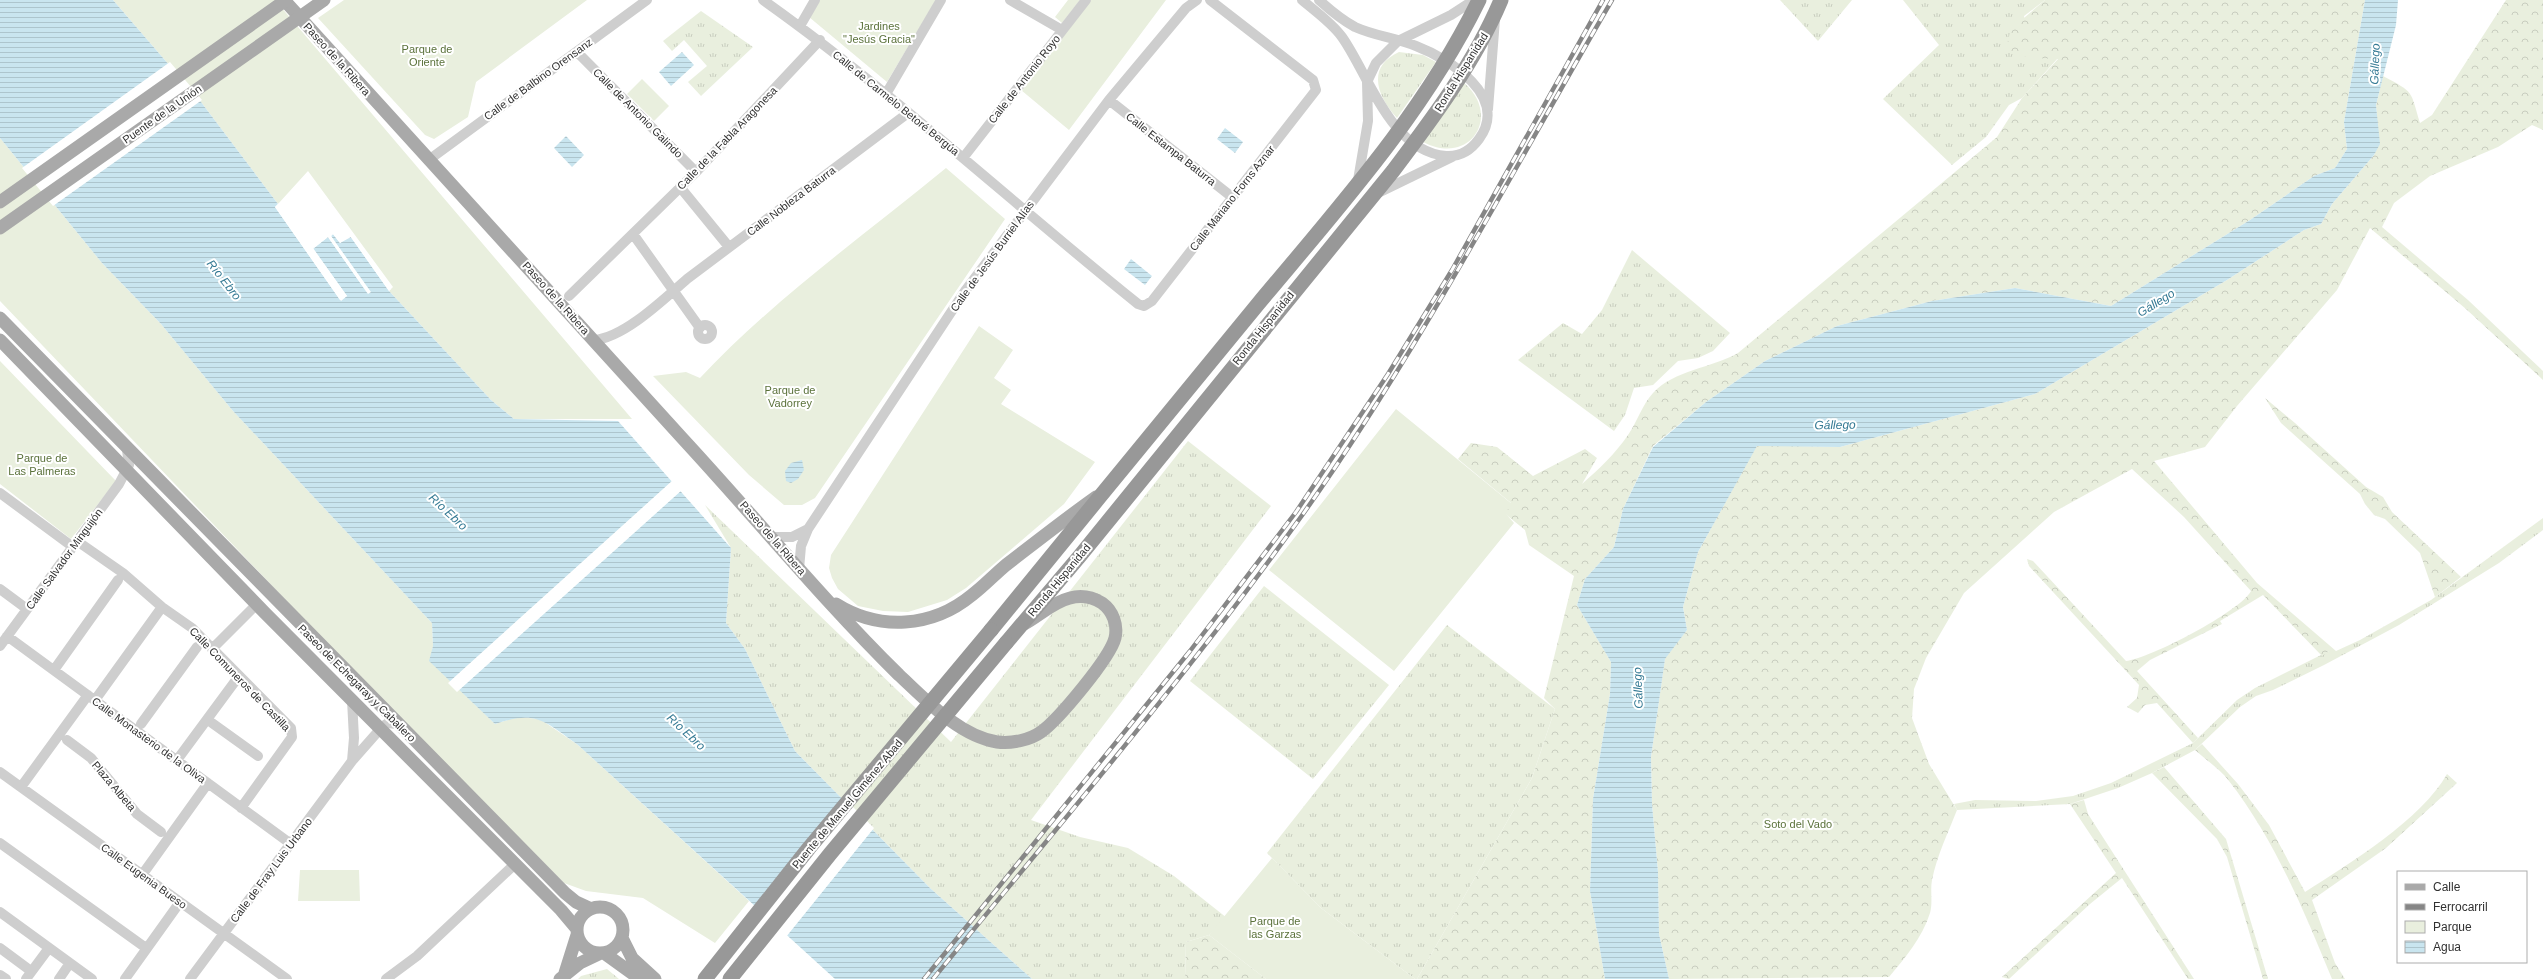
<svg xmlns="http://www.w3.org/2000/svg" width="2543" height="979" font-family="Arial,sans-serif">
  <defs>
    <pattern id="grass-tufts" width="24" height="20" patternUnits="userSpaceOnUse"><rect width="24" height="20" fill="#e9efde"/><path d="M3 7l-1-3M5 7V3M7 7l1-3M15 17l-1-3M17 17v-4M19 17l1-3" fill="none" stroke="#c8cdbf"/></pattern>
    <pattern id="forest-crowns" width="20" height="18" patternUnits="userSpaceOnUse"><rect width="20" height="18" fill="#e9efde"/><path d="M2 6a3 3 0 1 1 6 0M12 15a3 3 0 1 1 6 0" fill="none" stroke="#c8cdbf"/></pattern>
    <pattern id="water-rules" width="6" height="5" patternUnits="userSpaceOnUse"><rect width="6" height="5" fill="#c9e5ef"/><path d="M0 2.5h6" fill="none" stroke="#adc5cd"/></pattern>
  </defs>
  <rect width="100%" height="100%" fill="#fff"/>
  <path fill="url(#grass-tufts)" d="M1780 0H1852L1818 41Z
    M1903 0H2045L2024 16 2033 58H2058L2022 98 2009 105 1986 137 1952 165 1883 99 1939 45Z
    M701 11 753 47 701 96 688 82 707 66 684 40 672 51 663 41Z
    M1399 52 1423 55 1436 62 1397 118C1377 96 1366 67 1399 52Z
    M1464 83C1502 115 1471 167 1423 142Z
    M1632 250 1730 333 1713 351 1698 358 1678 361 1653 385 1634 388 1625 415 1614 431 1518 360 1563 323 1582 334 1602 310Z
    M1188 441 1271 506 1031 820 1080 837 1128 848 1174 876 1227 918 1209 935 1186 942 1185 979H1032L930 888 795 751 745 649 726 623 731 548 705 505 951 742Z
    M2543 518V530L2499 563 2399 625 2324 665 2273 690 2256 696 2240 707 2195 750 2152 773 2118 788 2070 804 1957 810 1954 804 1975 800 2036 801 2073 796 2111 783 2193 743 2237 700 2255 688 2329 651H2336L2360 640 2431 600Z
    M1264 586 1389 685 1313 779 1190 681Z
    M1447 625 1555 709 1532 778 1417 979H1415L1321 908 1267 853Z
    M607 969 619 979H578L581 976Z"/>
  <path fill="url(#forest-crowns)" d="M2045 0H2365L2344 122 2347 149 2335 168 2314 176 2250 220 2111 306 2015 288 1932 301 1837 326 1765 361 1706 402 1653 446 1623 509 1614 547 1585 579 1577 605 1611 662 1610 694 1593 799 1590 891 1605 979H1417L1532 778 1555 709 1544 698 1574 576 1529 545 1525 530 1504 513 1511 503 1458 459 1471 443 1497 447 1533 476 1585 449 1597 458 1582 484C1599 469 1615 454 1628 435 1637 422 1642 405 1653 393 1674 370 1712 368 1738 353L1997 137 2022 98 2058 59 2033 58 2005 52 2011 29Z
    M2506 0H2543V130L2532 125 2498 147 2430 176 2394 203 2382 227 2468 300 2543 371V380L2466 309 2370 228 2337 290 2237 406 2205 447 2154 461 2257 583 2336 651H2329L2322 656 2263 595 2220 621 2222 624 2150 660 2137 671 2198 738 2193 743 2157 703 2145 705 2138 713 2127 707 2137 698 2139 685 2029 566 2027 559 2033 561 2126 661C2149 659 2241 611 2251 591L2184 517 2132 469 2054 512 1964 593 1926 658 1914 689 1912 718 1929 764 1957 810C1948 833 1937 855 1932 880 1930 890 1933 903 1930 913 1922 938 1905 958 1889 977L1669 979 1659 934 1658 872 1652 804 1651 757 1665 658 1687 630 1683 607 1698 552 1757 445 1840 447 2035 394 2227 280 2304 230 2321 224 2332 204 2374 155 2379 144 2376 105 2383 76C2415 93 2410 90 2420 123L2432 115Z
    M2265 398 2295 423 2366 487 2383 497 2392 512 2461 577 2435 597 2420 553 2385 519 2374 515 2365 504 2360 494 2281 423Z
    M2202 744 2238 784 2269 825 2305 892C2349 864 2422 819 2447 774L2457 783 2386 848 2312 900 2335 963 2345 979H2332C2304 911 2275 840 2229 781 2220 769 2206 760 2195 750Z
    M2164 767 2226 839 2268 979H2263L2227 857 2217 839 2152 773Z
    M2084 800 2088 814 2194 979H2188L2122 878 2090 904 2009 979 2002 977 2116 873 2070 804Z
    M1209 935 1266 979H1185L1186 942Z"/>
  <path fill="#e9efde" d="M113 0H275L632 419H514L491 400 389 291 393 287 308 171 278 204 201 102Z
    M344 0H587L476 82 468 117 434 139 425 135 318 18Z
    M819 0H936L887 82 809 17Z
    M1068 0H1080L1062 23 1055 17Z
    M1091 0H1166L1069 130 1021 90Z
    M642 79 669 106 654 121 627 94Z
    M0 138 102 263 161 324 233 411 432 623 433 646 430 661 495 724 517 717 540 719 578 745 749 901 715 943 643 898 586 891 564 883 344 661 0 301Z
    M946 168 1005 219 815 498 802 505H784L749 475 653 376 686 372 700 378C773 300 862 237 946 168Z
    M979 326 1013 350 994 378 1011 390 1001 404 1095 462 1064 504 966 588 947 600 908 612 883 611 858 606 838 589 832 578 829 568 831 555Z
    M0 361 116 481 71 539 0 484Z
    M1396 409 1512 504 1505 513 1514 523 1394 671 1269 570Z
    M1272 858 1321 908 1415 979H1266L1209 935Z
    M300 870H359L360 901H298Z"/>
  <path fill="url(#water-rules)" d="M0 0H113L201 102 278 204 275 207 340 300 347 296 313 248 328 237 368 294 331 236 333 234 340 243 350 236 389 291 491 400 514 419 618 421 731 548 726 623 745 649 795 751 930 888 1032 979H835L578 745C544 721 537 710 495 724L429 661 433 646 432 623 233 411 161 324 102 263 0 138Z
    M2365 0H2398L2396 25 2376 105 2380 144 2374 155 2332 204 2321 224 2304 230 2227 280 2035 394 1840 447 1757 446 1698 552 1683 607 1687 630 1665 659 1651 757 1652 804 1658 872 1659 934 1669 979H1605L1590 891 1593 799 1610 694 1611 662 1577 605 1585 579 1614 547 1623 509 1653 447 1706 402 1765 361 1837 326 1932 301 2015 288 2111 306 2250 220 2314 176 2335 168 2347 149 2344 122Z
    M682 52 694 65 671 86 659 72Z
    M1225 128 1243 142 1235 153 1217 139Z
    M566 136 584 155 572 167 554 148Z
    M1131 259 1152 276 1145 285 1124 269Z
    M802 460 804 470 798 479 791 483 786 481 785 471 791 463Z"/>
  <path fill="#fff" d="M170 62 202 100 53 206 22 168Z
    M279 203 277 208 341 298 344 296 311 249 333 232 340 240 352 235 391 289 389 291 351 237 340 243 333 234 331 236 371 292 368 294 328 237 313 249 347 296 341 301 275 207Z
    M673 480 682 490 457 692 448 683Z
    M843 797 874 828 786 937 753 907Z"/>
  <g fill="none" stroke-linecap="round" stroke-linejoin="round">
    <path stroke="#cecece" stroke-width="10" d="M763 0C894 93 1012 203 1138 304L1144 306 1152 301 1316 90 1313 80 1210 0
      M1010 0 1062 30
      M1302 0C1315 11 1332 23 1342 37 1369 75 1390 151 1446 156 1460 157 1471 150 1479 139 1510 97 1450 59 1416 46 1396 38 1375 36 1355 27 1342 20 1330 10 1319 0
      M800 26 815 0
      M579 54 696 172
      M886 94 941 0
      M1109 100 1232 197
      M1488 109 1495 19
      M963 158 1086 0
      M430 159 647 0
      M1358 180 1368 121 1367 82 1376 63 1398 41 1451 15 1474 0
      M680 187 729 247
      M1380 192 1452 157
      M633 234 700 328
      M569 296 696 172 820 40
      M698 332a7 7 0 1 1 14 0a7 7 0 1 1-14 0Z
      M594 340C624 338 664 299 687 279L908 113
      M0 493 73 547
      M773 537H792L808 529
      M77 541 123 573 162 607 192 628 291 728 292 737 241 808
      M799 569 801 546 808 529 965 291 1109 100 1186 8 1197 0
      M0 589 27 609
      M7 636 291 844
      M0 646 119 484 129 465 127 450
      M212 649 257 604
      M54 670 118 580
      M95 700 162 607
      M352 700 354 738 352 761
      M212 723 258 756
      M141 724 197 647
      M67 740 91 758 137 814 161 832
      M177 760 239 676
      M0 772 287 979
      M21 787 88 695
      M0 843 146 948
      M142 875 208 783
      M0 912 92 979
      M0 948 31 971
      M0 975 6 979
      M26 979 49 948
      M59 979 70 963
      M125 979 180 902
      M190 979 352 761 382 727 388 723 397 724
      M386 979 417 956 515 864"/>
    <path stroke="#a9a9a9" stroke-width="13" d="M284 0C417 146 550 292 683 439 755 517 823 600 899 675 926 700 959 736 997 742 1011 744 1030 740 1041 732 1058 720 1110 658 1115 638 1118 625 1113 611 1102 603 1092 597 1081 595 1070 598 1053 602 1039 616 1024 624
      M0 318 565 893 576 902 591 909
      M0 340 266 614 561 910 577 929
      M836 604C879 631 932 628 972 595 984 586 994 575 1006 565 1036 542 1065 519 1096 497
      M577 930a23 23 0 1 1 46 0a23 23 0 1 1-46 0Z
      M622 938 632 958 655 979
      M604 953 640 979
      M565 973 577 935
      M560 979 580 963 601 953"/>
    <path stroke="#989898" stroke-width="15" d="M991 630C1080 521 1168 413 1258 304 1338 208 1424 113 1479 0
      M1006 643 1079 557 1393 171C1433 118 1475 62 1501 0"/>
    <defs>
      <path id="rail" d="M924 979 1190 651 1296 512 1388 374 1452 270 1603 0
        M933 979C1058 826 1188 675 1303 514 1419 350 1511 174 1612 0"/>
    </defs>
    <use href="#rail" stroke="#868686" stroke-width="4.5"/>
    <use href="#rail" stroke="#fff" stroke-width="3" stroke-dasharray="9" stroke-linecap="butt"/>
    <path stroke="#a9a9a9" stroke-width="13" d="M0 202 286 0
      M0 228 324 0"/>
    <path stroke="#989898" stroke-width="15" d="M705 979 809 848 991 630
      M730 979 830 854 1006 643"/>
  </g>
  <g text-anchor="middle" stroke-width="4" stroke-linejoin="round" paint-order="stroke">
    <g font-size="11" fill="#5a713a" stroke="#fff">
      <text x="879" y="30">Jardines<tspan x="879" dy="13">"Jesús Gracia"</tspan></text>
      <text x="427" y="53">Parque de<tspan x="427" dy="13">Oriente</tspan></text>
      <text x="790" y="394">Parque de<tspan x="790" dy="13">Vadorrey</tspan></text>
      <text x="42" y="462">Parque de<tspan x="42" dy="13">Las Palmeras</tspan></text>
      <text x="1798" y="828">Soto del Vado</text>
      <text x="1275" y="925">Parque de<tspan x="1275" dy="13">las Garzas</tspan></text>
    </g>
    <g font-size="11" fill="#313131" stroke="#fff">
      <text transform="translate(337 59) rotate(48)" y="4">Paseo de la Ribera</text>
      <text transform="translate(1461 72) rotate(-58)" y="4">Ronda Hispanidad</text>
      <text transform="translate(538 79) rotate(-36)" y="4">Calle de Balbino Orensanz</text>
      <text transform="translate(1024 79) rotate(-52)" y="4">Calle de Antonio Royo</text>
      <text transform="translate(896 103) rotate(39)" y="4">Calle de Carmelo Betoré Bergúa</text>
      <text transform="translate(638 113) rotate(45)" y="4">Calle de Antonio Galindo</text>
      <text transform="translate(162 114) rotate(-35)" y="4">Puente de la Unión</text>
      <text transform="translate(727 138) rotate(-46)" y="4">Calle de la Fabla Aragonesa</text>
      <text transform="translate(1171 149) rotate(38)" y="4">Calle Estampa Baturra</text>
      <text transform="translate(1232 198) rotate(-52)" y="4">Calle Mariano Forns Aznar</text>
      <text transform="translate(791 201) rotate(-37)" y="4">Calle Nobleza Baturra</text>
      <text transform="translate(992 256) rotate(-54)" y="4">Calle de Jesús Burriel Alías</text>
      <text transform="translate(556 298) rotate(48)" y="4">Paseo de la Ribera</text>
      <text transform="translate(1263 328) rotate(-51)" y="4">Ronda Hispanidad</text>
      <text transform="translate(773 538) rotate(49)" y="4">Paseo de la Ribera</text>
      <text transform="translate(64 559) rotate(-54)" y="4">Calle Salvador Minguijón</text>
      <text transform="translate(1059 580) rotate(-50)" y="4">Ronda Hispanidad</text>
      <text transform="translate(240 679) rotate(46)" y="4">Calle Comuneros de Castilla</text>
      <text transform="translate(357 683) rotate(45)" y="4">Paseo de Echegaray y Caballero</text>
      <text transform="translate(149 740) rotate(36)" y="4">Calle Monasterio de la Oliva</text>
      <text transform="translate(114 786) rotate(50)" y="4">Plaza Albeta</text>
      <text transform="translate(847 804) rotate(-50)" y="4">Puente de Manuel Giménez Abad</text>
      <text transform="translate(271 870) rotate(-53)" y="4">Calle de Fray Luis Urbano</text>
      <text transform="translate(144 876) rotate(36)" y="4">Calle Eugenia Bueso</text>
    </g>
    <g font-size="12" font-style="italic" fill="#357a94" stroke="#fff">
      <text transform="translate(2375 64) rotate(-88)" y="4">Gállego</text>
      <text transform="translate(224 280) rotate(52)" y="4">Río Ebro</text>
      <text transform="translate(2156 303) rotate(-32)" y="4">Gállego</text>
      <text transform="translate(1835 425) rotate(-1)" y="4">Gállego</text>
      <text transform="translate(448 512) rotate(43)" y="4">Río Ebro</text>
      <text transform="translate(1638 688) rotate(-92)" y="4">Gállego</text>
      <text transform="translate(686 732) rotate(43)" y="4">Río Ebro</text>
    </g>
  </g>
  <rect x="2397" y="871" width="130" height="92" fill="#ffffff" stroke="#adadad"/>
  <rect x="2405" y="884" width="20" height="6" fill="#a9a9a9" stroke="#adadad"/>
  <text x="2433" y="891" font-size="12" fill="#313131">Calle</text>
  <rect x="2405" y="904" width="20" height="6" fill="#868686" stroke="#adadad"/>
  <text x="2433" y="911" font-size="12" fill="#313131">Ferrocarril</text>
  <rect x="2405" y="921" width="20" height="12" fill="#e9efde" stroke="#adadad"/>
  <text x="2433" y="931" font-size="12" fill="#313131">Parque</text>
  <rect x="2405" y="941" width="20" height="12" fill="url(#water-rules)" stroke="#adadad"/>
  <text x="2433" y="951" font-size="12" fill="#313131">Agua</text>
</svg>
